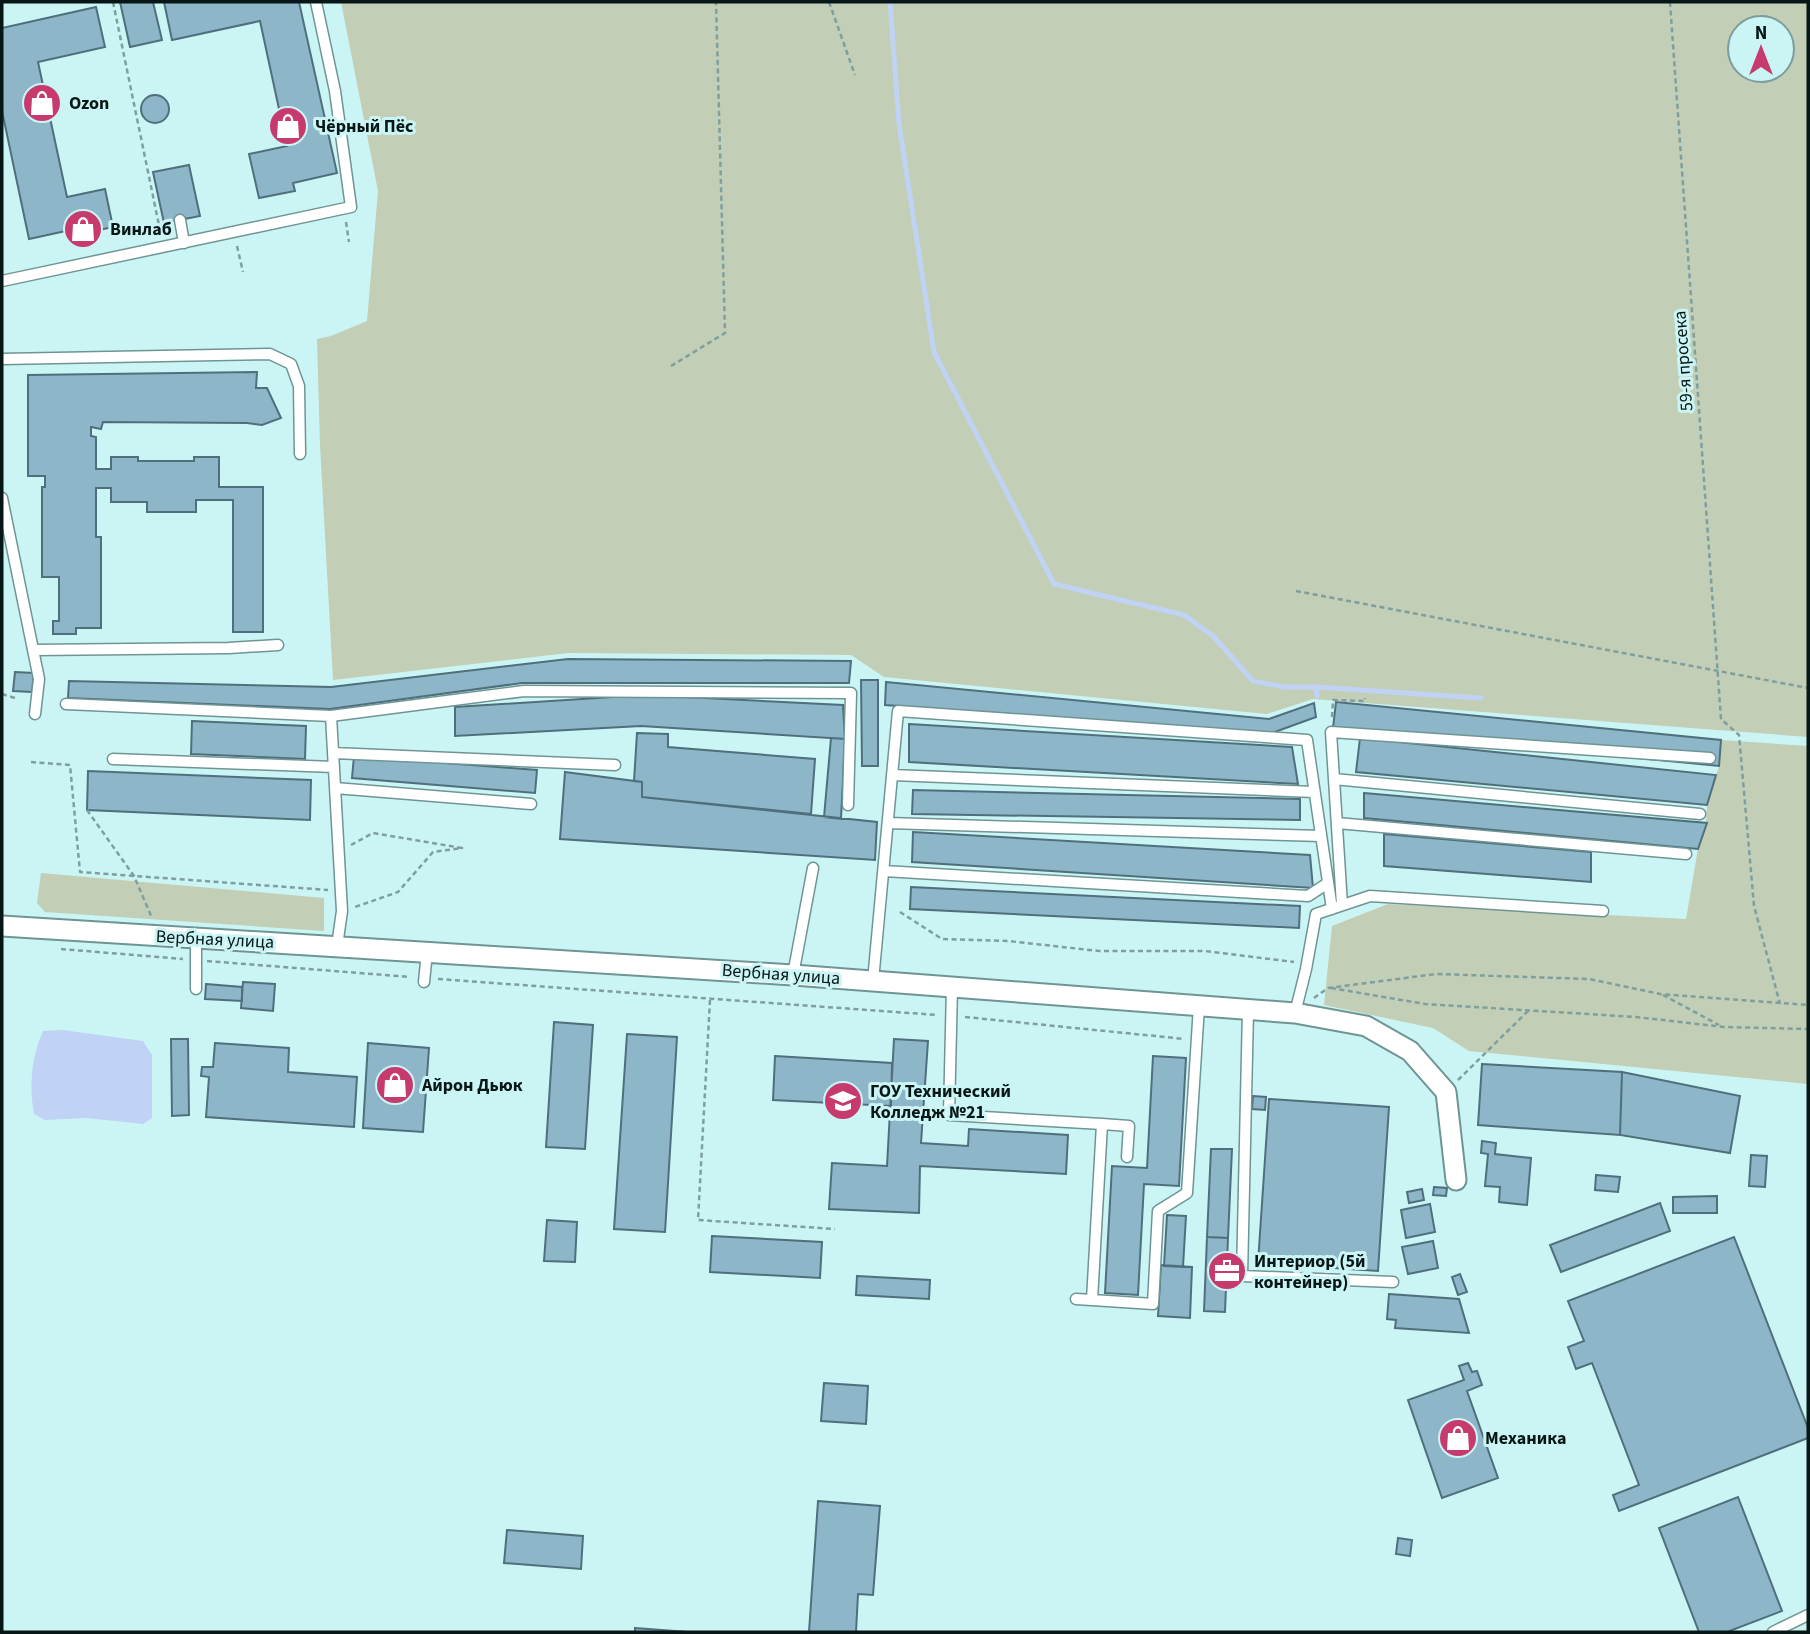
<svg xmlns="http://www.w3.org/2000/svg" width="1810" height="1634" font-family="'Source Sans 3',sans-serif">
  <rect width="100%" height="100%" fill="#cbf5f4"/>
  <path fill="#c2ceb5" fill-rule="evenodd" d="M341 2H1808V737L1313 699 1267 714 884 677 851 655 568 653 333 680 320 445 317 339 331 336 367 321 378 191ZM1782 28V70H1740V28Z
    M1721 740 1808 746V1084L1469 1051 1433 1028 1324 1005 1332 926 1388 904 1686 919 1698 849 1706 823 1707 805 1719 766Z
    M41 873 324 898V931L45 912 37 903Z"/>
  <path fill="#c0d3f5" d="M63 1030 143 1041 152 1055V1118L143 1124 86 1118 45 1120 34 1114C29 1086 31 1058 43 1031Z"/>
  <g fill="none" stroke-linecap="round" stroke-linejoin="round">
    <path stroke="#c0d3f5" stroke-width="5" d="M890 2 899 124 934 352 1054 584 1184 615 1214 637 1253 681 1284 687H1316L1317 696
      M1316 687 1481 698"/>
  </g>
  <path fill="#8db6c9" stroke="#506f7d" stroke-width="2" d="M120 2H153L162 40 130 47Z
    M164 2H299L337 173 293 183 295 191 259 198 249 154 287 146 260 21 172 40Z
    M96 7 105 47 38 62 67 197 105 189 113 227 76 235 75 229 29 239 2 111V28Z
    M141 109a14 14 0 1 1 28 0a14 14 0 1 1-28 0Z
    M189 165 200 216 164 223 153 172Z
    M257 372 256 388H267L281 418 262 425 247 423 103 422 101 429 91 427V436L96 437V469H111V457H138V461H194V457H219V487H263V632H233V500H196V512H147V502H111V488H96V537H101V628H76V634H53V621H59V577H42V487H45V476H28V375Z
    M568 659 851 661 849 683H522L330 709 68 698 69 681 331 687Z
    M15 672 34 673 32 692 13 691Z
    M861 680H878V766H862Z
    M886 682 1269 719 1314 703 1316 717 1272 733 885 705Z
    M644 695 843 705 845 739 641 726 455 736V707Z
    M1336 702 1721 740 1719 766 1333 728Z
    M192 721 306 726 305 759 191 754Z
    M909 724 1292 747 1298 784 909 762Z
    M637 733 668 734V747L815 759 811 814 642 797V782L634 781Z
    M831 738 845 739 841 819 824 817Z
    M1360 738 1716 775 1707 805 1356 772Z
    M354 756 537 770 535 793 352 778Z
    M88 771 311 780 310 820 87 810Z
    M565 772 642 782V797L877 822 875 860 560 839Z
    M913 790 1300 799V820L912 814Z
    M1364 793 1707 823 1698 849 1364 818Z
    M913 832 1310 855 1313 888 912 862Z
    M1384 834 1591 852V882L1384 866Z
    M911 887 1300 906 1299 928 910 909Z
    M243 982 275 984 273 1011 241 1008Z
    M206 984 242 987V1001L205 999Z
    M554 1022 593 1025 585 1149 546 1147Z
    M627 1034 677 1037 665 1232 614 1229Z
    M171 1039H188L189 1115 172 1116Z
    M894 1039 928 1041 921 1143 968 1146 969 1129 1068 1135 1066 1174 920 1166 919 1213 829 1209 832 1163 887 1166Z
    M215 1043 289 1048 288 1072 357 1077 354 1127 206 1117 209 1077 201 1076 202 1067H213Z
    M368 1043 429 1048 423 1132 363 1128Z
    M775 1056 892 1063 891 1106 773 1100Z
    M1153 1056 1186 1058 1179 1186 1144 1184 1138 1295 1105 1293 1112 1166 1147 1168Z
    M1482 1064 1622 1072 1620 1135 1478 1125Z
    M1622 1072 1740 1096 1730 1153 1620 1135Z
    M1253 1096 1266 1097 1265 1110 1252 1109Z
    M1269 1099 1389 1107 1378 1271 1258 1263Z
    M1482 1141 1496 1143 1495 1154 1531 1158 1527 1205 1499 1202 1500 1187 1485 1186 1488 1154 1481 1153Z
    M1211 1149H1232L1228 1238 1207 1237Z
    M1751 1155 1767 1156 1765 1187 1749 1186Z
    M1596 1175 1620 1177 1618 1192 1595 1190Z
    M1434 1187 1447 1188 1446 1196 1433 1195Z
    M1422 1189 1424 1200 1409 1203 1407 1192Z
    M1717 1196V1213H1673V1197Z
    M1660 1203 1670 1231 1561 1272 1550 1245Z
    M1430 1204 1435 1232 1406 1238 1401 1210Z
    M1167 1215 1186 1216 1183 1267 1164 1266Z
    M547 1220 577 1222 575 1262 544 1261Z
    M712 1236 822 1242 820 1278 710 1272Z
    M1207 1237 1228 1238 1225 1312 1204 1311Z
    M1734 1237 1808 1428V1438L1619 1511 1613 1495 1639 1485 1592 1363 1576 1369 1568 1347 1584 1341 1568 1301Z
    M1433 1241 1438 1268 1408 1274 1402 1247Z
    M1161 1265 1192 1267 1190 1318 1158 1316Z
    M1460 1274 1467 1292 1458 1295 1452 1277Z
    M857 1276 930 1280 929 1299 856 1295Z
    M1389 1294 1459 1299 1469 1333 1395 1328 1396 1320 1387 1319Z
    M1468 1363 1472 1372 1477 1371 1482 1385 1467 1391 1498 1478 1442 1498 1408 1400 1464 1380 1459 1366Z
    M824 1383 868 1386 866 1424 821 1421Z
    M1738 1497 1782 1611 1727 1632H1699L1659 1528Z
    M818 1501 880 1506 873 1595 858 1594 856 1632H809Z
    M507 1530 583 1536 581 1569 504 1563Z
    M1398 1538 1412 1540 1410 1556 1396 1554Z
    M635 1628 688 1632H635Z"/>
  <g fill="none" stroke-linecap="round" stroke-linejoin="round">
    <defs>
      <path id="lane" d="M180 220 184 243
        M2 281 351 207 335 91 316 2
        M2 359 270 354 291 364 299 386 300 454
        M2 498 39 679 35 714
        M33 650 229 648 278 645
        M66 704 331 716
        M333 753 615 765
        M113 759 334 767
        M892 775 1314 792
        M1334 779 1700 814
        M335 788 531 804
        M888 823 1321 836
        M1337 823 1686 854
        M884 871 1308 896 1328 883
        M1342 905 1331 732 1710 758
        M196 939V989
        M337 946 342 911 331 716 524 691 851 693 848 805
        M793 975 813 868
        M873 981 898 711 1307 740 1332 909
        M424 982 427 952
        M952 987 949 1115 1102 1124 1092 1300 1153 1304 1158 1211 1187 1193 1199 1006
        M1248 1010 1242 1276 1393 1282
        M1295 1013 1306 969 1316 914 1370 896 1603 911
        M1102 1124 1129 1126 1127 1157
        M1076 1299 1092 1300
        M1773 1632 1808 1615"/>
      <path id="street" d="M2 926 793 975 1295 1013 1366 1026 1410 1051 1446 1092 1456 1180"/>
    </defs>
    <use href="#lane" stroke="#6e9594" stroke-width="13"/>
    <use href="#street" stroke="#6e9594" stroke-width="23"/>
    <path stroke="#7f9f9f" stroke-width="2.5" stroke-dasharray="5 3.5" stroke-linecap="butt" d="M113 2 161 235
      M829 2 855 75
      M1670 2 1721 719 1739 735 1754 906 1780 1004
      M346 222 349 242
      M237 246 243 272
      M671 366 725 333 716 2
      M1296 591 1808 688
      M2 694 15 698
      M1332 717 1333 700 1365 701V698
      M31 762 70 765 80 872 328 890
      M87 810 134 876 152 918
      M351 845 373 833 462 848 433 852 398 892 355 907
      M900 912 942 939 1008 941 1099 951H1205L1294 962
      M61 949 183 959
      M207 961 410 977
      M438 979 937 1015
      M1331 988 1425 1004 1636 1017 1724 1027 1808 1029
      M1663 995 1719 1025
      M1314 998 1328 988 1436 974 1589 979 1660 994 1808 1005
      M710 1000 698 1220 835 1229
      M965 1017 1185 1039
      M1458 1080 1530 1009"/>
    <use href="#lane" stroke="#fff" stroke-width="10"/>
    <use href="#street" stroke="#fff" stroke-width="19"/>
  </g>
  <defs>
    <symbol id="shop-disc" viewBox="-11 -11 22 22"><circle r="9.5" fill="#c63a6e" stroke="#cbf5f4"/><path d="M-5-2.5h2.3a2.7 3.5 0 0 1 5.4 0H5L5.5 6h-11ZM-1.5-2.5h3a1.5 2.3 0 0 0-3 0Z" fill="#fff"/></symbol>
    <symbol id="university-disc" viewBox="-11 -11 22 22"><circle r="9.5" fill="#c63a6e" stroke="#cbf5f4"/><path d="M0-5L7-2L0 1L-7-2ZM-4 1L0 2.5L4 1V4Q0 6-4 4Z" fill="#fff"/></symbol>
    <symbol id="office-disc" viewBox="-11 -11 22 22"><circle r="9.5" fill="#c63a6e" stroke="#cbf5f4"/><path d="M-6-3h4V-5.5h4V-3h4V5H-6ZM-1-4.5V-3h2v-1.5ZM-6 0V1H6V0Z" fill="#fff"/></symbol>
  </defs>
  <g fill-rule="evenodd">
    <use href="#shop-disc" x="20" y="81" width="44" height="44"/>
    <use href="#shop-disc" x="266" y="104" width="44" height="44"/>
    <use href="#shop-disc" x="61" y="207" width="44" height="44"/>
    <use href="#shop-disc" x="373" y="1063" width="44" height="44"/>
    <use href="#university-disc" x="821" y="1079" width="44" height="44"/>
    <use href="#office-disc" x="1205" y="1249" width="44" height="44"/>
    <use href="#shop-disc" x="1436" y="1416" width="44" height="44"/>
  </g>
  <g text-anchor="middle" stroke-width="6" stroke-linejoin="round" paint-order="stroke">
    <g font-size="18" font-weight="bold" fill="#071717" stroke="#cbf5f4" text-anchor="start">
      <text x="69" y="109">Ozon</text>
      <text x="315" y="132">Чёрный Пёс</text>
      <text x="110" y="235">Винлаб</text>
      <text x="422" y="1091">Айрон Дьюк</text>
      <text x="870" y="1097">ГОУ Технический<tspan x="870" dy="21">Колледж №21</tspan></text>
      <text x="1254" y="1267">Интериор (5й<tspan x="1254" dy="21">контейнер)</tspan></text>
      <text x="1485" y="1444">Механика</text>
    </g>
    <g font-size="18" fill="#071717" stroke="#cbf5f4">
      <text transform="translate(1683 361) rotate(-94)" y="6">59-я просека</text>
      <text transform="translate(215 939) rotate(3)" y="6">Вербная улица</text>
      <text transform="translate(781 974) rotate(4)" y="6">Вербная улица</text>
    </g>
  </g>
  <rect width="1810" height="1634" fill="none" stroke="#071717" stroke-width="7"/>
  <g transform="translate(1761 49)"><circle r="33" fill="#cbf5f4" stroke="#7d9c9c" stroke-width="2"/>
  <path d="M0-5L12 26L0 18L-12 26Z" fill="#c63a6e"/>
  <text y="-10" font-size="19" font-weight="bold" text-anchor="middle" fill="#071717">N</text>
  </g>
</svg>
